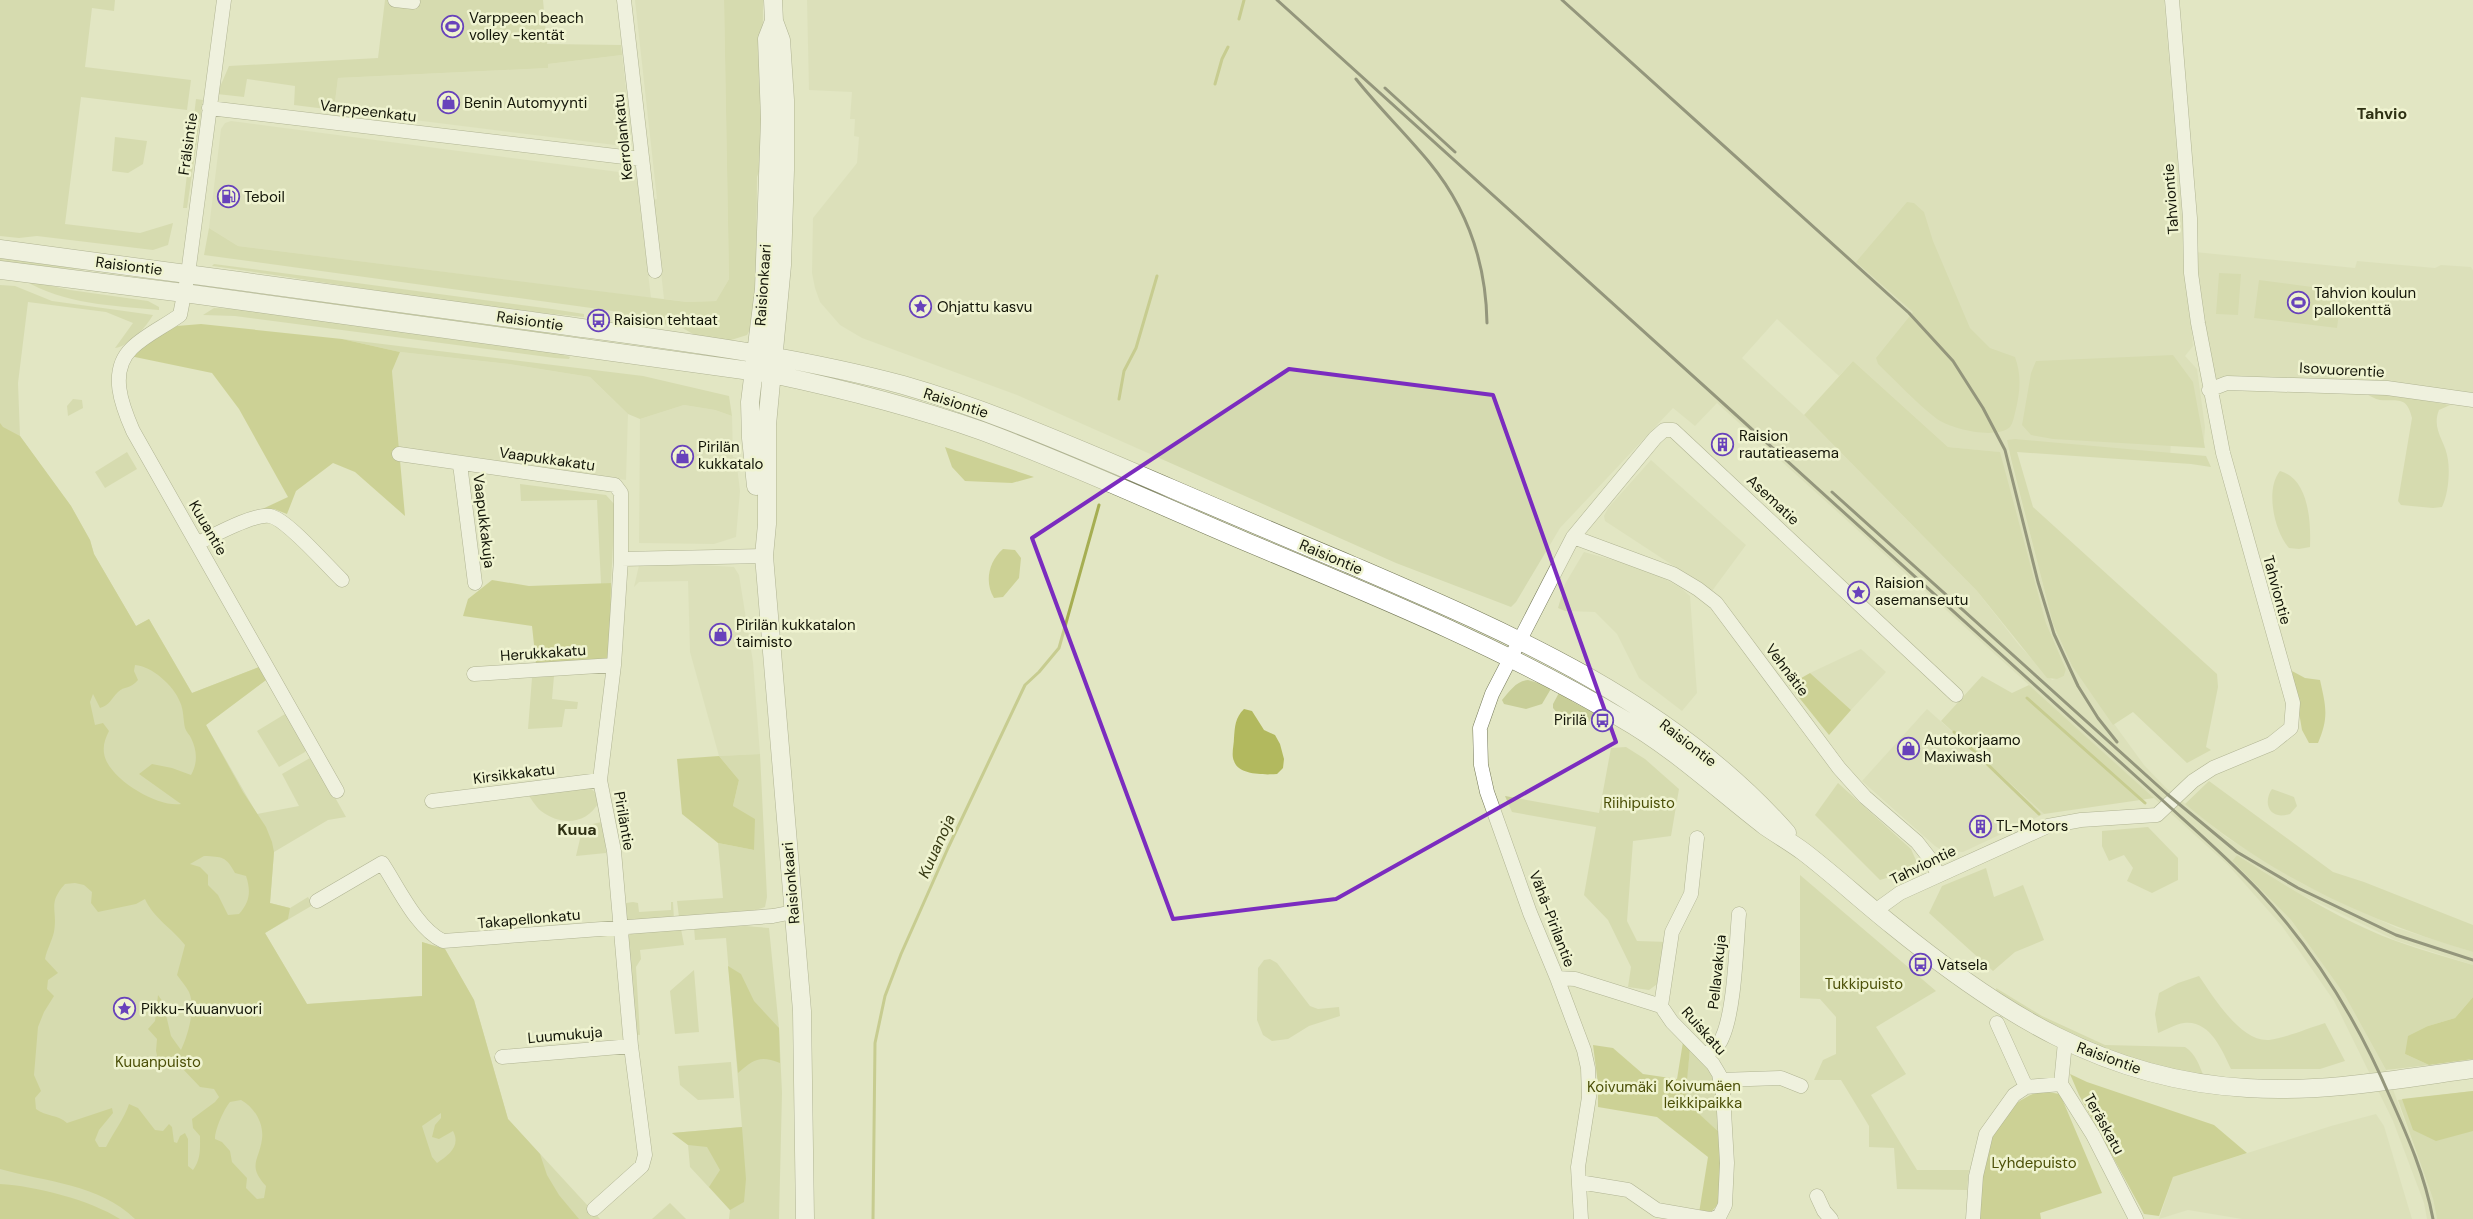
<svg xmlns="http://www.w3.org/2000/svg" width="2473" height="1219" font-family="'DM Sans',sans-serif">
  <rect width="100%" height="100%" fill="#e2e6c3"/>
  <path fill="#d5dab0" fill-rule="evenodd" d="M635 0H724L729 279 716 301 687 302 664 299 653 200 657 199Z
    M807 0H2164L2193 346 2185 356 2197 369 2205 427 2204 441 2200 443 2171 441 2170 457 2022 445 2008 450 2053 624 2072 666 2144 765 2166 788 2226 837 2303 884 2397 928 2473 952V965L2395 940 2300 894 2237 855 2232 861 2291 920 2344 994 2386 1070 2433 1199 2437 1219H2427L2424 1203 2393 1121 2334 1001 2282 926 2228 865 1717 403 1695 426 1673 408 1560 528 1516 602 1511 607 1396 563 1017 395 862 338 840 325 820 302 815 288 812 273 813 218 857 163 859 137 854 136 855 119H850L852 92 809 90ZM1777 319 1839 376 1853 361 1948 447 1998 452 2046 623 2066 668 2064 676 2052 680 2019 645 1977 591 1804 415 1742 358Z
    M622 55 631 134 627 143 623 146 334 110 338 78 548 68V64Z
    M231 121 634 174 637 179 651 298 238 246 209 228 221 129 225 123Z
    M2195 252 2355 268 2357 261 2435 268 2441 265 2471 267 2473 270V396L2214 384 2199 307Z
    M400 352 509 364 590 377 628 414 626 480 399 448 392 371Z
    M684 405 715 410 732 416 733 457 736 458 740 491 736 537 714 544 639 543 640 419Z
    M1651 460 1746 545 1712 591 1605 521 1604 516 1608 508Z
    M1584 552 1649 570 1681 588 1690 596 1697 693 1682 711 1639 678 1617 634 1595 612 1565 611 1558 608 1565 584Z
    M640 561 734 567 739 575 753 662 760 754 719 756 690 652 688 581 639 582 634 587Z
    M1861 649 1886 672 1851 710 1810 673Z
    M1927 709 2044 814 1963 852 1943 851 1935 846 1862 781Z
    M2376 1114 2384 1126 2412 1219H2242L2188 1210 2159 1219 2173 1177 2331 1126Z"/>
  <path fill="#c8ce98" d="M0 0H115L114 11 92 8 85 67 191 80 187 110 81 97 65 224 140 233 173 223 168 245 153 250 37 236 19 238 0 236Z
    M385 0H543L547 44 621 45 622 55 548 64V68L338 78 334 110 294 105 295 86 247 79 244 97 217 94 229 66 378 58Z
    M724 0H763L762 163 757 177 756 301 753 325 747 335 728 341 698 337 681 327 642 321 613 311 204 255 209 228 238 246 687 302 716 301 729 279Z
    M196 99 203 100 187 208H183Z
    M115 137 147 141 143 164 128 173 112 171Z
    M1907 202 1914 203 1924 212 1933 241 1970 328 1990 348 2015 357C2022 376 2020 393 2015 413 2014 417 2013 423 2010 427 1996 440 1951 429 1937 419 1916 403 1897 382 1878 364L1876 358 1913 312 1856 262Z
    M0 257 85 270 0 263Z
    M214 264 552 309 584 314V317C459 306 336 283 212 266Z
    M2219 273 2241 274 2238 315 2216 314Z
    M24 280 70 290 148 301 159 307V310C115 306 62 304 24 280Z
    M2259 280 2342 291 2337 328 2254 318Z
    M0 285 15 286 52 301 153 315C146 327 130 346 115 348L133 323 106 312 28 302 18 383 20 436 71 506 90 540 94 554 136 626 149 619 192 693 259 667 266 680 206 725 257 814 299 806 282 774 310 758 314 760 346 817 328 820 274 852 270 903 290 908 308 897 313 905 265 933 307 1004 422 996V942L445 949 474 1000 508 1119 600 1219H0Z
    M306 300H330L551 330 550 334 524 332 305 303Z
    M214 308 235 309 555 352 570 357 569 359 555 358 235 316 203 315Z
    M342 339 643 376 729 396 732 416 715 410 684 405 640 419 628 414 590 377 509 364 400 352Z
    M2173 355 2193 382 2205 448 2053 439 2031 435 2022 425 2031 373 2036 361Z
    M1853 361 1948 447 2000 452 2046 623 2066 669 2064 676 2057 679 2047 678 1977 591 1804 415Z
    M2365 393 2388 394 2450 405 2439 410C2431 430 2446 441 2448 460 2450 474 2448 495 2442 507L2433 508 2401 505 2398 501 2412 418C2407 396 2398 401 2380 400 2375 399 2370 396 2365 393Z
    M73 399 82 400 83 408 68 416 67 406Z
    M2015 439 2206 456 2211 467 2191 464 2017 452 2033 507 2217 674 2218 687 2206 747 2211 750 2187 763 2133 712 2113 725 2072 666 2053 624 2011 459 2007 440Z
    M127 452 137 469 105 488 95 472Z
    M2280 471C2309 479 2311 522 2310 547L2299 549 2289 548C2274 531 2265 489 2280 471Z
    M520 484 606 495 615 505 611 583 601 584 597 500 521 501Z
    M554 676 552 699 578 702 577 709H565L562 727 528 729 532 678Z
    M1982 676 2012 693 2029 685 2154 798 2044 814 1941 721Z
    M1528 680 1552 687 1542 704 1526 709 1504 704 1502 700C1510 691 1516 681 1528 680Z
    M1560 691 1573 702 1594 713 1589 722 1558 714 1553 708V704Z
    M285 714 290 715 307 748 305 752 279 767 257 731Z
    M1626 747 1645 759 1679 789 1671 836 1633 841 1627 921 1637 941 1669 942 1660 982 1649 990 1628 987 1631 967 1608 920 1584 895 1596 827 1512 812 1505 796 1599 813 1611 748Z
    M760 754 767 897 765 907 750 912 679 917 677 901 723 898 718 843 754 850 733 806 739 780 719 756Z
    M2209 781 2333 872 2364 882 2473 925V952C2367 921 2269 875 2185 804Z
    M1838 783 1911 849 1918 865 1903 873 1880 880 1815 815Z
    M590 788 596 793 599 802C586 825 561 826 541 811 535 806 531 798 526 792Z
    M2272 789 2294 797 2297 806 2290 814C2286 815 2281 816 2278 815 2265 812 2266 797 2272 789Z
    M602 822 604 825 606 853 576 856 583 826Z
    M2148 827 2178 858V880L2152 893 2127 881 2133 868 2124 855 2109 861 2102 846V831Z
    M2237 855C2288 887 2339 920 2396 941 2421 950 2447 957 2473 965V997L2455 1018 2428 1026 2405 1054 2429 1065 2386 1070 2344 994 2291 920 2232 861Z
    M1986 868 1994 897 2023 885 2044 940 2015 952 1993 971 1929 913 1942 886Z
    M1800 875 1936 991 1876 1027 1906 1074 1871 1095 1917 1170H1969L1967 1190 1897 1189 1894 1148 1869 1147V1126L1841 1080H1814L1823 1060 1836 1054V1017L1820 999 1800 998Z
    M633 902 638 903 639 912 671 910V902H673L674 920 629 921 625 917 623 907 626 903Z
    M745 926 769 928 779 1028 782 1093 779 1219H729L730 1210 690 1167 688 1145 672 1133 742 1127 726 938 695 940 694 927Z
    M681 929 684 945 640 950 641 959 636 967 640 1035 633 1034 626 938 632 933Z
    M1270 959 1277 963 1310 1006 1318 1009 1339 1007 1340 1016 1309 1026 1288 1039 1272 1041 1263 1035 1257 1020 1258 968 1264 960Z
    M694 970 699 1032 675 1034 670 991Z
    M2199 976C2213 996 2240 1042 2269 1040 2285 1038 2309 1028 2325 1023L2345 1061 2320 1069H2231C2222 1050 2210 1020 2184 1023 2176 1024 2166 1030 2158 1033L2155 1014 2159 993 2178 983Z
    M1996 988 2042 1016 2105 1045 2185 1047C2196 1054 2199 1065 2204 1077L2149 1066 2069 1035 1997 994Z
    M1690 1049 1716 1075 1720 1133 1684 1101Z
    M731 1062 734 1098 698 1100 680 1085 678 1066Z
    M2473 1091V1219H2437L2433 1199 2398 1100Z
    M670 1203 686 1219H652Z"/>
  <path fill="#b2b95e" fill-rule="evenodd" d="M201 324 342 339 400 352 392 371 405 516 355 472 333 463 296 491 287 514 274 509 258 511 288 497 239 409 212 373 130 356 161 334 177 326Z
    M0 423 3 427 20 436 71 506 90 540 94 554 136 626 149 619 192 693 259 667 266 680 206 725 243 792 266 827 272 842 274 852 270 903 290 908 288 919 265 933 307 1004 422 996V942L445 949 474 1000 508 1119 540 1154 547 1175 559 1195 579 1219H135C99 1184 46 1182 0 1169ZM135 665C152 666 174 686 180 702 184 711 183 720 185 728 186 732 190 735 191 738 197 750 198 763 191 775L172 768 152 764 139 774 181 804C158 808 107 778 104 753 103 745 105 739 109 731L103 723 95 725 90 702 93 694 100 708C110 705 111 699 118 692 124 686 131 689 138 680L134 671ZM204 856C222 857 226 856 235 873L246 876C251 891 250 902 239 914L228 915 218 895 208 885V875L200 867 190 864ZM75 883 84 885 92 892 91 903 98 912 136 904 145 899C154 919 172 928 185 945L177 975C181 981 186 986 189 992 196 1008 188 1035 181 1050L171 1036 163 1002 158 995 155 1021 148 1029 157 1039 156 1051 158 1060 181 1067 200 1087 214 1089 219 1097 215 1102 192 1119 193 1128 200 1136C200 1149 201 1159 193 1170L188 1166V1139L185 1133 180 1136 177 1143 174 1142 172 1127 169 1124 163 1131 155 1130 138 1108 129 1104C125 1117 113 1133 106 1147H99L95 1140 99 1130 113 1113 112 1108 67 1123C58 1114 46 1117 36 1109L35 1098 41 1091 34 1075 38 1027 44 1012 54 996 47 989 48 980 58 973 45 959C47 949 52 941 54 932 58 909 47 904 65 884ZM241 1100C254 1107 264 1123 262 1139 259 1161 247 1165 266 1186L264 1198 257 1199 246 1188 247 1178 232 1162 230 1151 222 1142 215 1139C215 1129 224 1109 230 1102ZM441 1113V1118L435 1125 432 1137 439 1139 453 1131C461 1146 449 1155 437 1163L432 1157 422 1126Z
    M945 447 1034 477 1012 483 965 481 952 467Z
    M1003 549 1015 550 1021 558 1019 578 1003 597 994 598C984 582 989 561 1003 549Z
    M492 580 529 586 611 583 610 661 536 663 532 626 463 616 468 599Z
    M2292 671 2305 678 2320 680C2326 707 2329 717 2318 743H2309L2302 730Z
    M1810 673 1851 710 1829 735 1789 685Z
    M1244 709 1252 711 1264 730 1275 735 1280 744 1284 759 1283 768 1277 774C1265 775 1238 775 1234 761 1231 755 1234 745 1234 738 1235 726 1235 718 1244 709Z
    M719 756 739 780 733 806 755 819 754 850 718 843 682 814 677 759Z
    M728 966 741 974 754 1001 779 1028 780 1063C760 1055 754 1059 738 1073Z
    M2473 997V1059L2429 1065 2405 1054 2408 1036 2428 1026 2455 1018Z
    M1683 1042 1690 1049 1685 1101 1720 1133 1721 1201 1712 1211 1699 1213 1708 1157 1657 1117 1598 1107V1084L1593 1045 1613 1048 1643 1074 1677 1079Z
    M2070 1074 2087 1082 2214 1125 2247 1153 2173 1177 2159 1216 2144 1214 2079 1095Z
    M2041 1091 2060 1094 2102 1193 2040 1213 2041 1219H1975C1982 1168 1983 1110 2041 1091Z
    M2473 1091V1131L2436 1141 2413 1130 2402 1099Z
    M742 1127 746 1179 744 1202 730 1210 709 1187 720 1170 707 1147 688 1145 672 1133Z
    M0 1184C36 1186 90 1200 120 1219H0Z"/>
  <g fill="none" stroke-linecap="round" stroke-linejoin="round">
    <path stroke="#a6ae52" stroke-width="3" d="M1239 19 1244 0
      M1215 84 1222 59 1228 47
      M1119 399 1124 371 1136 348 1157 276
      M2027 698 2145 803
      M1954 732 2039 814
      M873 1219 875 1043 885 996 901 954 948 848 1025 685 1039 672 1059 648 1099 505"/>
    <defs>
      <path id="minor" d="M224 0 188 274 180 315C165 326 145 335 132 348 108 371 122 406 133 431L337 791
        M395 0 413 2
        M624 0 655 271
        M209 108 641 159
        M2209 390 2227 383 2387 388 2473 400
        M399 454 615 485 621 493V559
        M460 464 475 583
        M1573 537 1673 574 1698 589 1716 603 1839 768 1865 797 1917 842 1931 860 1938 875
        M198 543C213 536 254 513 270 516 287 519 327 566 342 580
        M474 674 614 665
        M432 801 600 780
        M317 901 382 863C398 887 417 929 443 941L773 916 793 912
        M1875 911 1900 893 2048 826 2081 820 2157 815 2193 781 2213 768 2271 744 2291 728 2293 703 2223 453 2198 323 2191 273 2190 218 2172 0
        M1557 978 1575 979 1661 1006 1672 1022 1713 1064 1719 1074 1723 1094 1727 1163 1725 1205 1720 1215 1713 1219
        M1661 1006 1672 932 1691 894 1697 838
        M1997 1023 2026 1087
        M2065 1042 2061 1084 2093 1135 2136 1219
        M1706 1054C1712 1050 1719 1046 1722 1038 1735 1010 1736 946 1739 914
        M502 1057 631 1046
        M1720 1080 1781 1078 1801 1086
        M1579 1182 1628 1190 1657 1210 1709 1219
        M1817 1196 1824 1211 1831 1219
        M594 1209 642 1166 645 1155 631 1046 614 851 600 780 614 665 621 559 764 556
        M1581 1219 1578 1167 1589 1097 1588 1068 1584 1050 1557 978 1530 913 1487 792 1481 765 1480 728 1492 694 1573 537 1655 438 1664 430H1673L1956 695
        M1973 1219 1976 1176 1986 1134 2014 1095 2026 1087 2061 1084"/>
      <path id="major" d="M773 0 774 21 781 40 785 100V170L782 265 767 425V524L764 556 802 1011 805 1219
        M0 249C175 272 349 296 524 320 651 338 779 352 903 385 977 406 1048 436 1119 466 1196 499 1272 532 1349 564 1507 632 1671 701 1787 833
        M0 270 184 293 772 374C843 389 914 407 982 431 1071 464 1157 504 1244 541 1373 595 1501 647 1621 718 1674 748 1717 789 1765 826 1778 835 1792 843 1804 852 1834 875 1862 901 1892 925 1999 1012 2104 1080 2247 1088 2322 1093 2399 1079 2473 1069
        M756 486 751 438 750 402 764 289 770 119 767 39 774 21"/>
    </defs>
    <use href="#minor" stroke="#757959" stroke-width="15"/>
    <use href="#major" stroke="#757959" stroke-width="19"/>
    <use href="#minor" stroke="#fff" stroke-width="14"/>
    <use href="#major" stroke="#fff" stroke-width="18"/>
    <path stroke="#353726" stroke-width="3" d="M1277 0 2161 799C2194 829 2228 858 2258 890 2314 950 2358 1022 2390 1097 2408 1137 2425 1176 2433 1219
      M1562 0 1909 313 1953 361 1983 408 2005 450 2038 582 2054 634 2078 686 2098 718 2117 742
      M1356 79C1379 108 1405 133 1429 162 1467 208 1486 263 1487 323
      M1385 88 1455 152
      M1832 492 2167 794 2237 852 2298 888 2396 935 2473 960"/>
  </g>
  <path d="M0 0H2473V1219H0ZM1289 369 1493 395 1616 742 1336 899 1173 919 1032 538Z" fill="#e2e6c3" fill-opacity=".55" fill-rule="evenodd"/>
  <path fill="none" stroke="#7b2cbf" stroke-width="4" stroke-linejoin="round" d="M1289 369 1493 395 1616 742 1336 899 1173 919 1032 538Z"/>
  <defs>
    <symbol id="stadium-ring" viewBox="-11 -11 22 22"><circle r="9.5" fill="#eff3d0" stroke="#6842bb" stroke-width="1.5"/><path d="M0-5a6.5 5 0 1 0 0 10a6.5 5 0 1 0 0-10ZM-3.5-1.8h7v3.6h-7Z" fill="#6842bb"/></symbol>
    <symbol id="shop-ring" viewBox="-11 -11 22 22"><circle r="9.5" fill="#eff3d0" stroke="#6842bb" stroke-width="1.5"/><path d="M-5-2.5h2.3a2.7 3.5 0 0 1 5.4 0H5L5.5 6h-11ZM-1.5-2.5h3a1.5 2.3 0 0 0-3 0Z" fill="#6842bb"/></symbol>
    <symbol id="fuel-ring" viewBox="-11 -11 22 22"><circle r="9.5" fill="#eff3d0" stroke="#6842bb" stroke-width="1.5"/><path d="M-5.5-6h7V0h2V4h1.3V-2.5L3-4.5l.8-.8L6-3V5H2.5V1h-1V6h-7ZM-4.2-4.7v3.2H.2V-4.7Z" fill="#6842bb"/></symbol>
    <symbol id="sight-ring" viewBox="-11 -11 22 22"><circle r="9.5" fill="#eff3d0" stroke="#6842bb" stroke-width="1.5"/><path d="M0-6L1.8-2.2L6-1.7L2.9 1.2L3.7 5.4L0 3.3L-3.7 5.4L-2.9 1.2L-6-1.7L-1.8-2.2Z" fill="#6842bb"/></symbol>
    <symbol id="bus-ring" viewBox="-11 -11 22 22"><circle r="9.5" fill="#eff3d0" stroke="#6842bb" stroke-width="1.5"/><path d="M-5-6H5V4H4V6H2V4H-2V6H-4V4H-5ZM-3.5-4V0h7V-4ZM-3.5 1.2v1.5H-2V1.2ZM2 1.2v1.5H3.5V1.2Z" fill="#6842bb"/></symbol>
    <symbol id="building-ring" viewBox="-11 -11 22 22"><circle r="9.5" fill="#eff3d0" stroke="#6842bb" stroke-width="1.5"/><path d="M-4-6H4V6H1V3H-1V6H-4ZM-2.5-4.3h1.7v1.8h-1.7ZM.8-4.3h1.7v1.8H.8ZM-2.5-1h1.7V.8h-1.7ZM.8-1h1.7V.8H.8Z" fill="#6842bb"/></symbol>
  </defs>
  <g fill-rule="evenodd">
    <use href="#stadium-ring" x="440" y="14" width="25" height="25"/>
    <use href="#shop-ring" x="436" y="90" width="25" height="25"/>
    <use href="#fuel-ring" x="216" y="184" width="25" height="25"/>
    <use href="#stadium-ring" x="2286" y="290" width="25" height="25"/>
    <use href="#sight-ring" x="908" y="294" width="25" height="25"/>
    <use href="#bus-ring" x="586" y="308" width="25" height="25"/>
    <use href="#building-ring" x="1710" y="432" width="25" height="25"/>
    <use href="#shop-ring" x="670" y="444" width="25" height="25"/>
    <use href="#sight-ring" x="1846" y="580" width="25" height="25"/>
    <use href="#shop-ring" x="708" y="622" width="25" height="25"/>
    <use href="#bus-ring" x="1590" y="708" width="25" height="25"/>
    <use href="#shop-ring" x="1896" y="736" width="25" height="25"/>
    <use href="#building-ring" x="1968" y="814" width="25" height="25"/>
    <use href="#bus-ring" x="1908" y="952" width="25" height="25"/>
    <use href="#sight-ring" x="112" y="996" width="25" height="25"/>
  </g>
  <g text-anchor="middle" stroke-width="5" stroke-linejoin="round" paint-order="stroke">
    <g font-size="15" fill="#131508" stroke="#eff3d0" text-anchor="start">
      <text x="469" y="23">Varppeen beach<tspan x="469" dy="17">volley -kentät</tspan></text>
      <text x="464" y="108">Benin Automyynti</text>
      <text x="244" y="202">Teboil</text>
      <text x="2314" y="298">Tahvion koulun<tspan x="2314" dy="17">pallokenttä</tspan></text>
      <text x="937" y="312">Ohjattu kasvu</text>
      <text x="614" y="325">Raision tehtaat</text>
      <text x="1739" y="441">Raision<tspan x="1739" dy="17">rautatieasema</tspan></text>
      <text x="698" y="452">Pirilän<tspan x="698" dy="17">kukkatalo</tspan></text>
      <text x="1875" y="588">Raision<tspan x="1875" dy="17">asemanseutu</tspan></text>
      <text x="736" y="630">Pirilän kukkatalon<tspan x="736" dy="17">taimisto</tspan></text>
      <text x="1587" y="725" text-anchor="end">Pirilä</text>
      <text x="1924" y="745">Autokorjaamo<tspan x="1924" dy="17">Maxiwash</tspan></text>
      <text x="1996" y="831">TL-Motors</text>
      <text x="1937" y="970">Vatsela</text>
      <text x="141" y="1014">Pikku-Kuuanvuori</text>
    </g>
    <g font-size="15" fill="#131508" stroke="#eff3d0">
      <text transform="translate(368 111) rotate(7)" y="5">Varppeenkatu</text>
      <text transform="translate(623 137) rotate(-96)" y="5">Kerrolankatu</text>
      <text transform="translate(188 144) rotate(-82)" y="5">Frälsintie</text>
      <text transform="translate(2171 199) rotate(-94)" y="5">Tahviontie</text>
      <text transform="translate(129 266) rotate(7)" y="5">Raisiontie</text>
      <text transform="translate(763 285) rotate(-86)" y="5">Raisionkaari</text>
      <text transform="translate(530 321) rotate(8)" y="5">Raisiontie</text>
      <text transform="translate(2342 370) rotate(3)" y="5">Isovuorentie</text>
      <text transform="translate(956 403) rotate(18)" y="5">Raisiontie</text>
      <text transform="translate(547 459) rotate(8)" y="5">Vaapukkakatu</text>
      <text transform="translate(1773 500) rotate(43)" y="5">Asematie</text>
      <text transform="translate(484 521) rotate(83)" y="5">Vaapukkakuja</text>
      <text transform="translate(208 528) rotate(60)" y="5">Kuuantie</text>
      <text transform="translate(1331 557) rotate(23)" y="5">Raisiontie</text>
      <text transform="translate(2277 590) rotate(75)" y="5">Tahviontie</text>
      <text transform="translate(543 653) rotate(-4)" y="5">Herukkakatu</text>
      <text transform="translate(1787 670) rotate(53)" y="5">Vehnätie</text>
      <text transform="translate(1688 743) rotate(38)" y="5">Raisiontie</text>
      <text transform="translate(514 774) rotate(-7)" y="5">Kirsikkakatu</text>
      <text transform="translate(624 821) rotate(80)" y="5">Piriläntie</text>
      <text transform="translate(1923 865) rotate(-26)" y="5">Tahviontie</text>
      <text transform="translate(791 883) rotate(-95)" y="5">Raisionkaari</text>
      <text transform="translate(529 919) rotate(-5)" y="5">Takapellonkatu</text>
      <text transform="translate(1552 919) rotate(69)" y="5">Vähä-Pirilantie</text>
      <text transform="translate(1717 972) rotate(-84)" y="5">Pellavakuja</text>
      <text transform="translate(1704 1031) rotate(48)" y="5">Ruiskatu</text>
      <text transform="translate(565 1035) rotate(-5)" y="5">Luumukuja</text>
      <text transform="translate(2109 1058) rotate(20)" y="5">Raisiontie</text>
      <text transform="translate(2104 1124) rotate(61)" y="5">Teräskatu</text>
    </g>
    <g font-size="15" fill="#4c5008" stroke="#eff3d0">
      <text x="1639" y="808">Riihipuisto</text>
      <text x="1864" y="989">Tukkipuisto</text>
      <text x="158" y="1067">Kuuanpuisto</text>
      <text x="1703" y="1091">Koivumäen<tspan x="1703" dy="17">leikkipaikka</tspan></text>
      <text x="1622" y="1092">Koivumäki</text>
      <text x="2034" y="1168">Lyhdepuisto</text>
    </g>
    <g font-size="16" font-weight="bold" fill="#2f3114" stroke="#eff3d0">
      <text x="2382" y="119">Tahvio</text>
      <text x="577" y="835">Kuua</text>
    </g>
    <g font-size="16" font-style="italic" fill="#383b14" stroke="#eff3d0">
      <text transform="translate(936 846) rotate(-66)" y="6">Kuuanoja</text>
    </g>
  </g>
</svg>
